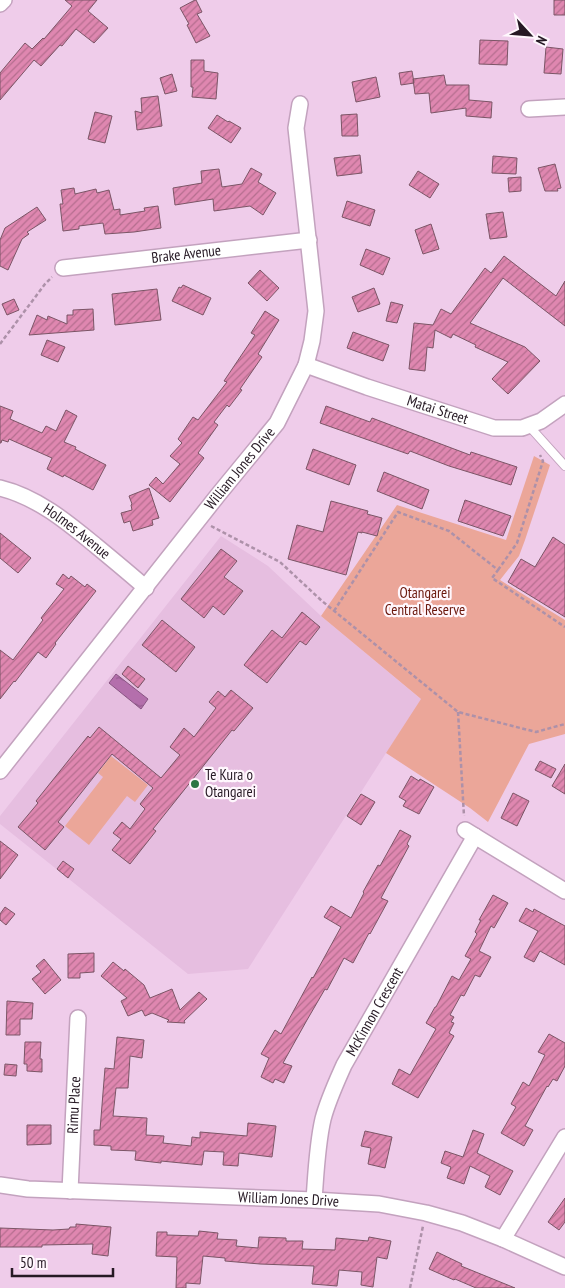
<svg xmlns="http://www.w3.org/2000/svg" width="565" height="1288" font-family="'PT Sans Narrow',sans-serif">
  <defs>
    <pattern id="water-ripples" width="26" height="14" patternUnits="userSpaceOnUse" patternTransform="scale(1.25)"><rect width="26" height="14" fill="#b46fac"/><path d="M2 4q2-2 4 0t4 0M15 11q2-2 4 0t4 0" fill="none" stroke="#925a8c"/></pattern>
    <pattern id="building-hatch" width="6" height="6" patternUnits="userSpaceOnUse" patternTransform="scale(1.25)"><rect width="6" height="6" fill="#df87b0"/><path d="M-1 1l2-2M0 6l6-6M5 7l2-2" fill="none" stroke="#b56e8f"/></pattern>
  </defs>
  <rect width="100%" height="100%" fill="#efccea"/>
  <path fill="#e6bee0" d="M221 536 268 566 321 616 422 700 386 753 248 969 188 974 0 824V816Z"/>
  <path fill="#eba699" d="M534 456 550 465 525 540 519 556 500 580 565 620V734L529 744 488 822 470 808 386 753 421 699 321 616 397 505 506 540Z
    M111 756 148 785 135 802 127 796 89 845 65 826 103 777 98 773Z"/>
  <path fill="url(#water-ripples)" stroke="#895583" d="M116 674 148 699 141 709 109 683Z"/>
  <path fill="url(#building-hatch)" stroke="#7b5566" d="M65 0H97L88 11 108 28 94 43 76 29 62 46 60 45 41 66 34 60 0 100V73L25 43 32 49 43 38 44 39 72 6Z
    M195 0H196L202 12 197 14 210 36 196 43 187 25 189 24 180 8Z
    M554 0H565V15H554Z
    M480 40 508 41 507 65 479 64Z
    M546 47 563 49 561 74 544 73Z
    M191 60H204V71L218 73 216 99 192 97 193 87H191Z
    M412 71 414 83 401 85 399 73Z
    M172 74 177 91 165 94 160 78Z
    M444 75 446 85H469V100L492 102 491 118 466 116V108L431 113 429 93 415 94 413 79Z
    M376 77 380 97 356 102 352 82Z
    M158 96 162 126 137 130 135 111 142 113 141 98Z
    M95 112 112 116 105 143 88 139Z
    M357 114 358 136H342L341 115Z
    M217 115 228 122 229 121 241 128 231 143 208 128Z
    M360 155 362 173 337 176 334 158Z
    M493 156 517 158 516 174 492 173Z
    M555 164 561 188 557 189 558 191H545L538 168Z
    M251 168 262 174 258 182 276 193 263 215 250 206 214 211 213 199 175 205 173 188 202 183 201 171 219 169 222 187 242 184Z
    M418 171 439 184 430 198 409 185Z
    M521 177V191L509 192 508 178Z
    M74 188 75 194 96 189 97 193 109 190 114 210 120 209V215L145 211 144 208 158 206 161 228 134 232 105 234 103 223 79 226V229L63 231 60 204H63L61 190Z
    M347 201 375 210 370 226 342 217Z
    M37 207 46 220 27 232 29 234 22 239 8 270 0 266V240L5 228Z
    M503 212 507 237 490 239 486 214Z
    M431 224 439 249 423 254 415 230Z
    M366 249 390 258 383 275 360 265Z
    M504 256 556 296 565 281V326L503 278 470 323 525 347 540 361 508 394 492 379 508 362 475 347 476 345 453 334 451 338 435 330 433 348 427 347 425 371 409 369 414 323 433 325 441 309 451 314 485 268 491 273Z
    M260 270 279 288 267 301 248 283Z
    M183 285 211 298 203 315 172 301 179 287 181 288Z
    M374 288 380 304 358 312 352 297Z
    M157 289 161 320 115 325 112 294Z
    M14 299 19 310 7 315 2 304Z
    M391 302 403 305 397 323 386 321Z
    M93 309 94 330 29 335 37 315 47 320 48 316 67 324V315H73V310Z
    M265 311 279 320 258 354 262 357 240 389 242 390 229 407 227 405 214 422 218 425 198 453 204 458 170 502 149 485 156 477 163 484 180 464 170 456 182 443 178 439 193 417 198 420 227 382 224 381 255 335 251 333Z
    M353 332 389 345 383 361 347 348Z
    M47 340 65 347 58 362 41 355Z
    M0 406 13 411 10 419 42 433 46 426 56 431 66 410 77 416 64 442 76 447 75 449 106 465 93 490 64 475 63 477 47 469 52 458 9 439 8 442 2 440 1 443H0Z
    M326 406 370 422 372 418 470 455 471 452 517 467 511 485 449 466 410 451 408 454 320 423Z
    M313 449 356 465 349 485 306 469Z
    M384 472 429 490 422 509 377 491Z
    M149 488 159 518 152 520 153 525 133 531 130 521 124 523 121 513 132 510 131 505 132 504 129 496Z
    M465 500 511 516 503 536 458 521Z
    M331 501 368 511 367 514 382 518 377 536 362 532V533L358 532 346 575 288 559 297 525 323 532Z
    M0 533 31 558 18 573 0 558Z
    M553 537 565 545V617L508 582 521 559 535 567Z
    M221 549 237 561 224 577 243 591 224 615 213 606 204 618 181 599Z
    M63 574 69 579 71 576 85 587 87 584 96 591 55 643 56 644 46 658 38 652 15 682 14 681 0 699V650L13 660 43 620 41 618 64 589 56 584Z
    M302 612 320 627 306 645 300 641 267 683 244 665 272 630 282 638Z
    M162 620 195 647 176 672 142 645Z
    M128 666 145 679 138 688 122 674Z
    M231 690 253 708 234 731 232 730 153 829 156 831 130 864 112 850 121 839 113 833 122 822 130 829 145 809 140 804 153 788 112 754 58 822 64 827 45 850 18 827 38 803 36 801 88 736 90 738 99 727 161 778 180 755 170 747 184 728 194 737 216 708 209 702 218 691 225 697Z
    M540 761 556 769 551 778 535 770Z
    M565 764V794L552 786Z
    M411 776 419 781 420 779 434 787 419 814 403 806 406 801 399 797Z
    M513 793 529 801 517 826 501 818Z
    M361 794 375 802 361 825 347 816Z
    M400 830 411 836 407 844 409 846 381 898 388 901 370 934 369 933 353 963 344 958 327 990 325 989 307 1020 283 1063 292 1066 284 1083 275 1079 273 1083 261 1077 269 1058 261 1054 275 1030 281 1034 312 977 313 978 341 927 324 917 331 906 351 918 364 893 363 892 378 865 380 866Z
    M0 841 18 855 0 879Z
    M63 861 74 869 68 878 57 869Z
    M493 895 508 903 494 928 491 926 479 951 491 957 480 977 475 975 464 996 461 995 450 1015 454 1017 451 1022 454 1023 449 1033 454 1036 418 1098 392 1084 399 1069 410 1075 436 1029 426 1023 435 1007H436L452 976 459 980 471 959 465 956 477 934 475 932 481 920H479Z
    M5 907 15 914 6 925 0 920V914Z
    M526 908 533 912 534 909 565 926V965L540 951 534 962 524 957 538 931 519 921Z
    M94 953V972L80 973V978H68V954Z
    M44 959 61 980 45 994 32 979 41 972 36 966Z
    M113 962 124 971 125 969 144 985 150 998 172 989 180 1010 199 992 207 999 184 1021 185 1023 167 1022 169 1020 152 1013 145 1016 142 1010 128 1016 121 1001 127 998 101 976Z
    M7 1001 33 1003 32 1019H20V1035H6Z
    M549 1034 565 1043V1066L557 1081 553 1079 548 1087 547 1086 525 1126 533 1130 524 1146 501 1133 516 1107 511 1104 523 1082 529 1086 545 1055 538 1052Z
    M117 1037 144 1040 142 1058 130 1056 128 1088H116L113 1116 147 1118 146 1135 164 1136 163 1143 191 1146 192 1137 200 1138V1132L247 1136 248 1123 276 1126 272 1157 239 1153 238 1166 223 1165 224 1152 204 1151 202 1165 161 1161V1163L135 1160 136 1151 111 1150V1146L94 1145V1130H100L105 1068 114 1069Z
    M25 1042H41L40 1059H42V1072L27 1071V1064H24Z
    M5 1064 17 1065 16 1076 4 1075Z
    M27 1125H51V1144L27 1145Z
    M473 1130 484 1134 477 1153 513 1171 500 1195 485 1187 490 1176 470 1166 464 1184 447 1178 451 1167 441 1163 445 1151 463 1157Z
    M365 1131 392 1137 385 1168 368 1164 371 1148 361 1146Z
    M565 1198V1222L559 1230 548 1222Z
    M76 1224 111 1227 108 1256 92 1254 93 1244 42 1245V1247H0V1228L53 1230 69 1229 70 1227H76Z
    M199 1231 218 1233 217 1239 237 1240 236 1246 258 1248 259 1237 286 1238V1241H303L302 1249 335 1250 336 1238 368 1241 369 1237 391 1241 387 1259 377 1257 373 1287 361 1285 362 1272 339 1270 337 1286 312 1284 314 1266 260 1264 225 1261V1258L203 1256 200 1284 186 1283V1288H176L177 1257 156 1256 157 1232H167V1235L198 1236Z
    M437 1252 462 1264 461 1266 515 1288H476L455 1279 454 1280 429 1269Z"/>
  <g fill="none" stroke-linecap="round" stroke-linejoin="round">
    <defs>
      <path id="lane" d="M529 426 565 466"/>
      <g id="street">
        <path d="M0 4 4 0"/>
        <path d="M529 109 565 107"/>
        <path id="s1" d="M63 268 309 240"/>
        <path id="s2" d="M306 365 367 387 494 428H522L541 421 565 404"/>
        <path id="s3" d="M0 488C37 497 67 522 95 545 112 559 129 573 146 588"/>
        <path id="s4" d="M0 771 218 495 277 423 306 365 312 341 316 311 296 128 300 104"/>
        <path d="M465 830 565 891"/>
        <path id="s5" d="M0 1185 28 1189 314 1200 379 1204 426 1213 462 1223 503 1239 565 1267"/>
        <path id="s6" d="M70 1191 78 1018"/>
        <path id="s7" d="M314 1200C316 1173 317 1145 323 1119 328 1100 336 1083 344 1065L475 836"/>
        <path d="M503 1239 565 1137"/>
      </g>
    </defs>
    <use href="#lane" stroke="#c3a2be" stroke-width="10"/>
    <use href="#street" stroke="#c3a2be" stroke-width="18"/>
    <path stroke="#ad91a9" stroke-width="2.5" stroke-dasharray="4 2.5" stroke-linecap="butt" d="M0 344 45 284 52 277
      M211 526 280 562 322 601 458 712 536 732 565 724
      M498 570 517 543 543 461 540 455
      M334 611 398 512 449 531 498 570 492 578 565 627
      M458 712 464 816
      M410 1288 423 1226"/>
    <use href="#lane" stroke="#fff" stroke-width="8"/>
    <use href="#street" stroke="#fff" stroke-width="15"/>
  </g>
  <circle fill="#2c7643" stroke="#fff7fd" stroke-width="2" cx="195" cy="784" r="5"/>
  <g text-anchor="middle" stroke-width="4.5" stroke-linejoin="round" paint-order="stroke">
    <g font-size="15" fill="#261924" stroke="#fff7fd">
      <text dy="5" stroke="none"><textPath href="#s1" startOffset="124">Brake Avenue</textPath></text>
      <text dy="5" stroke="none"><textPath href="#s2" startOffset="139">Matai Street</textPath></text>
      <text dy="5" stroke="none"><textPath href="#s4" startOffset="386">William Jones Drive</textPath></text>
      <text dy="5" stroke="none"><textPath href="#s3" startOffset="89">Holmes Avenue</textPath></text>
      <text dy="5" stroke="none"><textPath href="#s7" startOffset="201">McKinnon Crescent</textPath></text>
      <text dy="5" stroke="none"><textPath href="#s6" startOffset="86">Rimu Place</textPath></text>
      <text dy="5" stroke="none"><textPath href="#s5" startOffset="289">William Jones Drive</textPath></text>
    </g>
    <g font-size="15" fill="#6b180d" stroke="#fff7fd">
      <text x="425" y="598">Otangarei<tspan x="425" dy="17">Central Reserve</tspan></text>
    </g>
    <g font-size="15" fill="#261924" stroke="#fff7fd" text-anchor="start">
      <text x="205" y="780">Te Kura o<tspan x="205" dy="17">Otangarei</tspan></text>
    </g>
  </g>
  <g transform="translate(530 35) rotate(116)" stroke="#fff7fd" stroke-width="4" paint-order="stroke">
  <path d="M0-4L9 19L0 12L-9 19Z" fill="#261924"/>
  <text y="-8" font-size="14" font-weight="bold" text-anchor="middle" fill="#261924">N</text>
  </g>
  <path d="M12 1268v8h101v-8" fill="none" stroke="#261924" stroke-width="2.5"/>
  <text x="20" y="1268" font-size="15" fill="#261924" stroke="#fff7fd" stroke-width="4" paint-order="stroke">50 m</text>
</svg>
